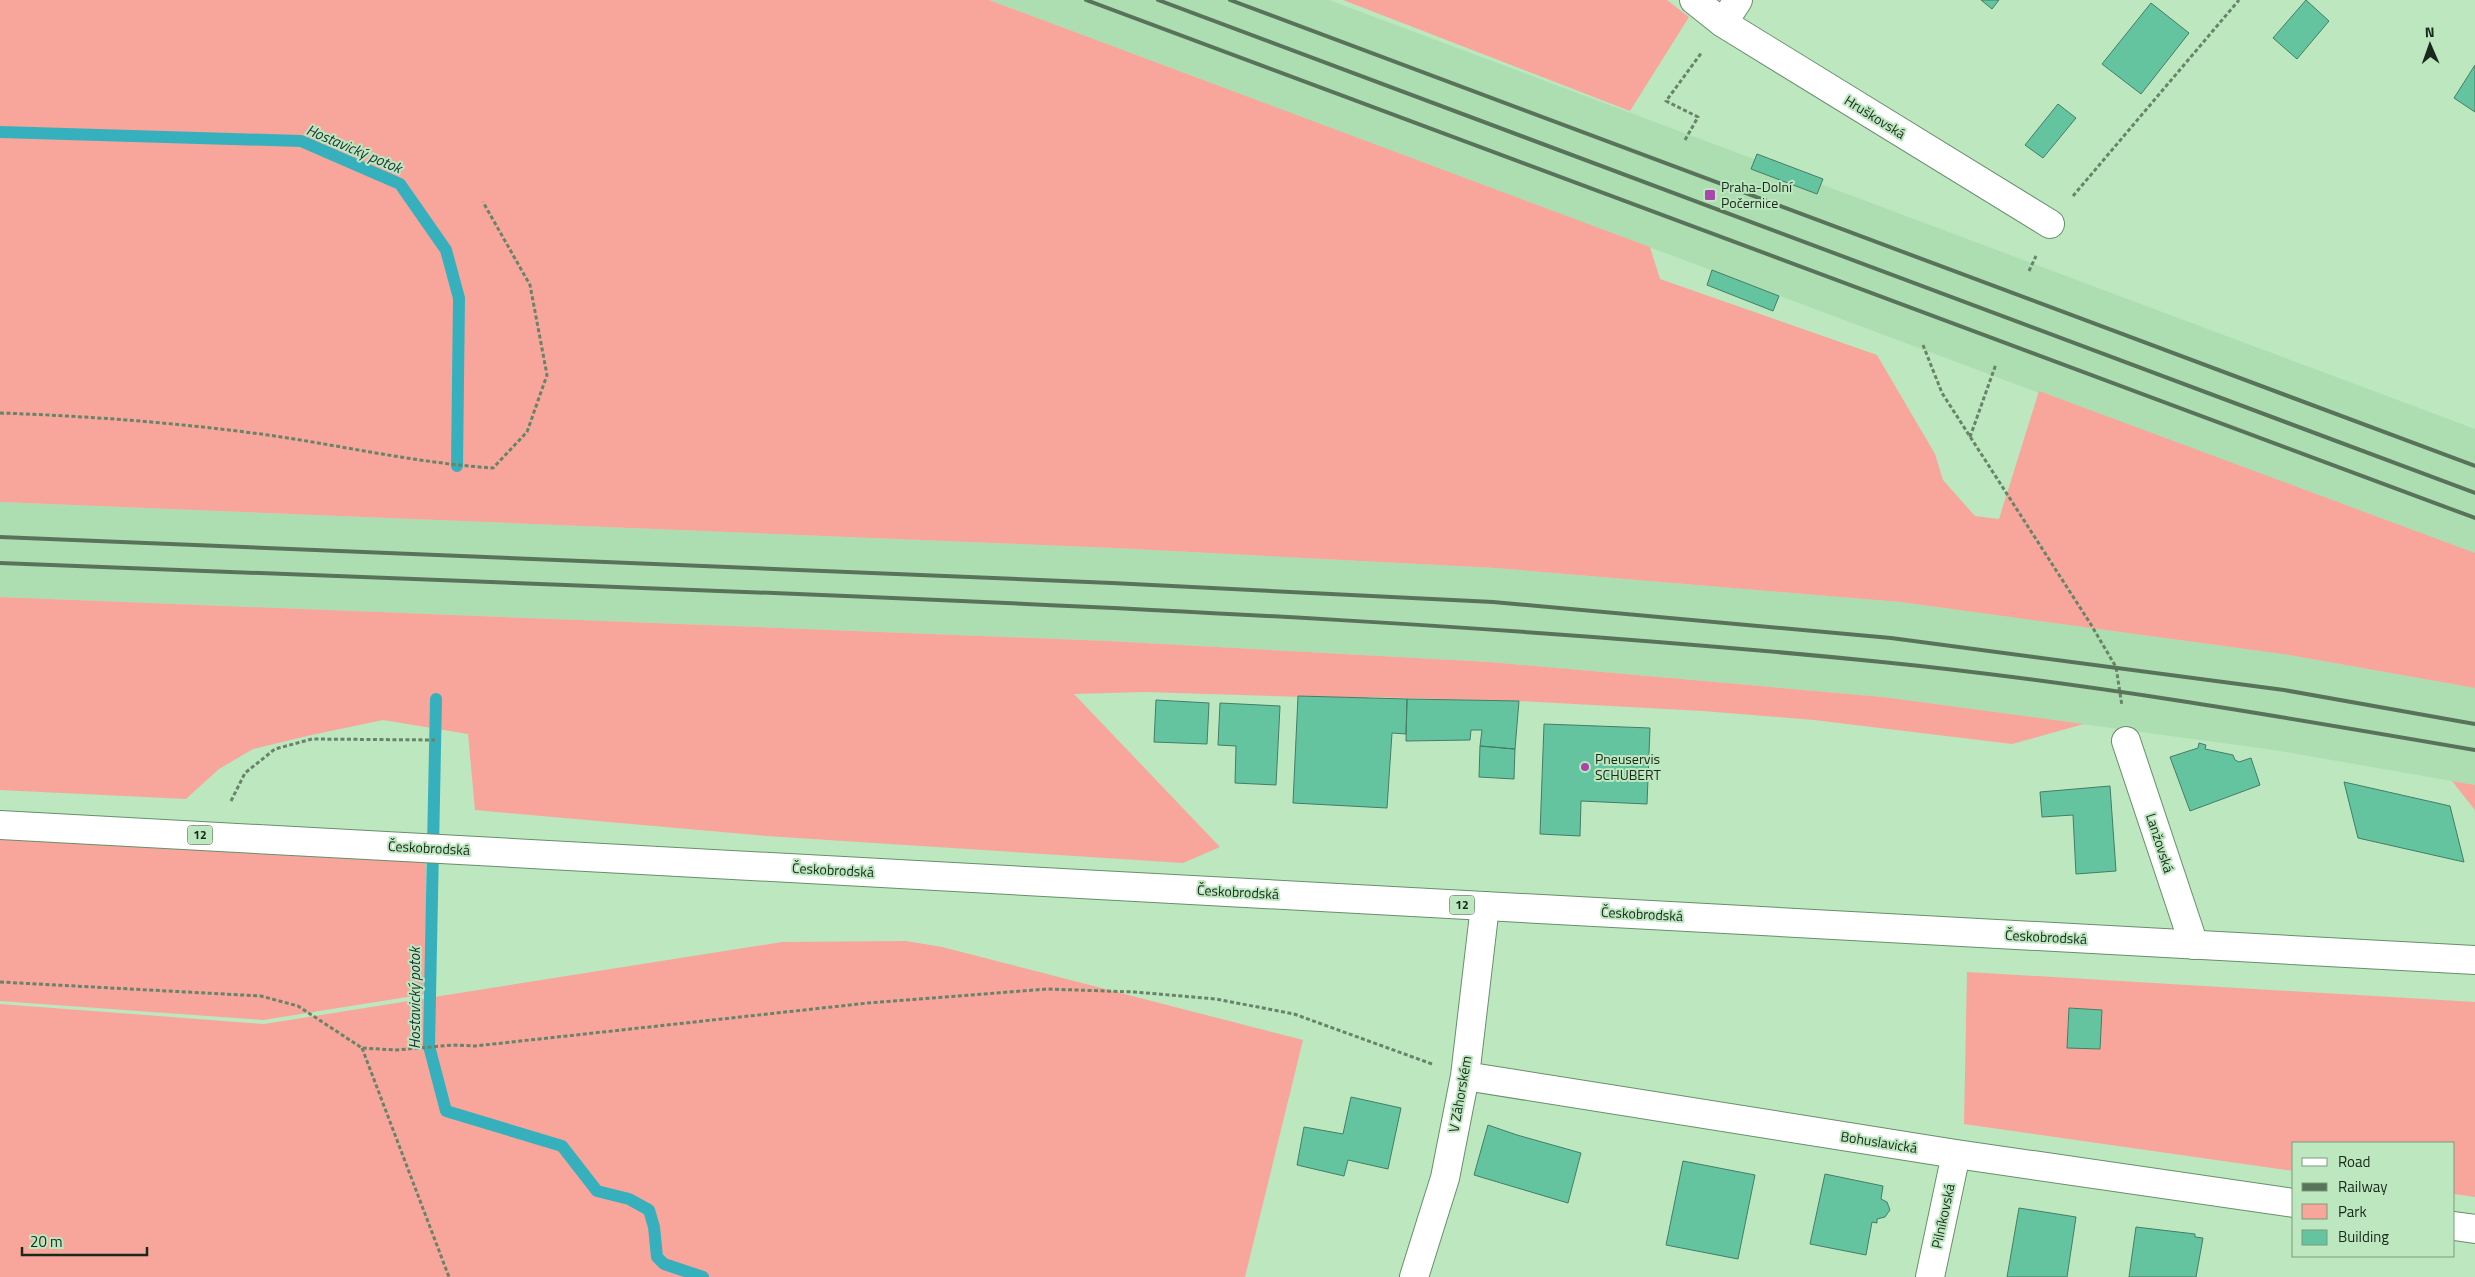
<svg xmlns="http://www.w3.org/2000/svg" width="2475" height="1277" font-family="'Titillium Web',sans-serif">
  <rect width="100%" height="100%" fill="#bce7bf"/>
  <path fill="#addeb1" d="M989 0H1329L2475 429V556Z
    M0 502 1114 548 1495 568 1900 602 2289 655 2475 688V785L2274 750 1883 697 1491 662 1108 641 0 597Z"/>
  <path fill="#f8a69c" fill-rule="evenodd" d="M0 0H989L1650 247 1660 279 1877 355 1935 454 1943 480 1975 516 1999 519 2039 391 2475 553V688L2289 655 1900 602 1495 568 1114 548 0 502Z
    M1343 0H1667L1689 17 1630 111Z
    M0 597 1108 641 1490 662 1883 697 2084 724 2012 744 1814 720 1703 711 1519 701 1368 697V699L1145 692 1074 694 1220 847 1183 863 766 836 475 810 468 734 383 720 307 736 253 749 219 769 186 799 0 790Z
    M2452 781 2475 785V810Z
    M0 832 426 854V994L263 1020 0 1001Z
    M906 941 942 947 1303 1040 1245 1277H0V1004L264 1024 782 942Z
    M1967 972 2475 1002V1197L2454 1194V1143H2294V1171L1964 1124ZM2069 1008 2102 1010 2067 1048Z"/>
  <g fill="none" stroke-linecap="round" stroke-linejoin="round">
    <path stroke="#37b0be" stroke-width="12" d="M0 132 301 141 400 184 446 250 459 298 457 466
      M436 699 429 1046 446 1111 562 1146 597 1191 629 1199 649 1210 654 1227 657 1257 664 1264 703 1277"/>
  </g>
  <path fill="#64c4a0" stroke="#447d67" d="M1981 0H1999L1992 9Z
    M2306 0 2329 21 2297 59 2273 38Z
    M2151 3 2189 33 2141 94 2102 64Z
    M2475 65V112L2454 98Z
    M2058 104 2076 118 2043 158 2025 145Z
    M1757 154 1823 179 1817 194 1751 169Z
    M1712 270 1779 296 1773 311 1707 285Z
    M1298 696 1407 699 1406 734 1392 733 1387 808 1293 803Z
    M1407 699 1519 701 1515 749 1480 746 1482 730H1471L1470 740 1406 741Z
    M1156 700 1209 703 1207 744 1154 742Z
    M1220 703 1280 706 1276 785 1235 783 1236 746 1218 745Z
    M1544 724 1650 728 1647 804 1581 801 1580 836 1540 834Z
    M2199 743 2206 745 2205 749 2233 755 2235 760 2239 762 2251 758 2260 785 2190 811 2170 757 2198 748Z
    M1480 746 1515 749 1514 779 1479 777Z
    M2344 782 2450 806 2464 862 2358 838Z
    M2110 786 2116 871 2076 874 2073 815 2042 817 2040 792Z
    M2069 1008 2102 1010 2100 1049 2067 1048Z
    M1351 1097 1401 1108 1388 1169 1348 1160 1344 1176 1297 1165 1304 1127 1343 1134Z
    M1488 1125 1517 1135 1581 1153 1568 1203 1474 1175Z
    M1683 1161 1755 1175 1738 1259 1666 1245Z
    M1825 1174 1883 1186 1881 1199 1887 1202 1890 1210 1885 1217 1877 1219V1223L1872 1222 1866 1255 1810 1244Z
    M2019 1208 2076 1217 2067 1277H2007Z
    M2136 1227 2195 1234V1237L2203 1238 2196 1277H2129Z"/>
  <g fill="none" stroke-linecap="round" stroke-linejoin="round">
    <defs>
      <path id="pedestrian" d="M1694 0 1723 23"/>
      <path id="minor" d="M1738 0 1723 23 2050 224
        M2126 741 2194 945
        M1465 1076 1956 1154 2294 1203
        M2454 1226 2475 1229
        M1414 1277 1445 1178 1465 1076 1485 906
        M1930 1277 1956 1154"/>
      <path id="primary" d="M0 825 2475 960"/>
    </defs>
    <use href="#pedestrian" stroke="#678f6b" stroke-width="30"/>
    <use href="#minor" stroke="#678f6b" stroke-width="30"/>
    <use href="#primary" stroke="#678f6b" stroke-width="30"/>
    <path stroke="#678469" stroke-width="3" stroke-dasharray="4 2.5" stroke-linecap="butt" d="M1685 140 1698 117 1666 101 1702 52
      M2073 196 2239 0
      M2029 271 2036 256
      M1923 345 1942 393 2090 623 2116 667 2122 706
      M0 413C89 416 180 423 268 435 344 446 417 463 493 468L527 432 547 375 530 285 483 202
      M1970 437 1996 364
      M231 801 245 773 275 749 312 739 435 740
      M0 982 261 996 298 1006 362 1048 396 1050 453 1045 475 1046 868 1003 1047 989 1135 992 1216 999 1294 1014 1432 1064
      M362 1048 449 1277"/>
    <use href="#pedestrian" stroke="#fff" stroke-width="28"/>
    <use href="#minor" stroke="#fff" stroke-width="28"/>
    <use href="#primary" stroke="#fff" stroke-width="28"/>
    <path stroke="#59735b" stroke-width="4" d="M1086 0 2475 518
      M1158 0 2475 493
      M1230 0 2475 466
      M0 537 1112 583 1493 602 1891 638 2284 690 2475 724
      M0 563C266 573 532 583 798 594 1160 609 1522 626 1882 662 2081 682 2278 716 2475 750"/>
  </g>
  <g fill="#a945ab" stroke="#bce7bf" stroke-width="2">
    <rect x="1704" y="189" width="12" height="12" rx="2.5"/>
    <circle cx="1585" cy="767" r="5"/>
  </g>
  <g text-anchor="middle" stroke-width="4" stroke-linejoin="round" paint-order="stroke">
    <g fill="#bce7bf" stroke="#4a624c" stroke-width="1">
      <rect x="187.5" y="825.5" width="25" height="19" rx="4"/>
      <rect x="1449.5" y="895.5" width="25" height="19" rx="4"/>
    </g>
    <g font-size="12" font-weight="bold" fill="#19291b">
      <text x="200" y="839">12</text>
      <text x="1462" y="909">12</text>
    </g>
    <g font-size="14" fill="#19291b" stroke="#bce7bf">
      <text transform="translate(1875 117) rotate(32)" y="5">Hruškovská</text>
      <text transform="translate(2160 843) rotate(72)" y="5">Lanžovská</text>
      <text transform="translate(429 848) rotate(3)" y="5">Českobrodská</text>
      <text transform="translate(833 870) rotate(3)" y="5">Českobrodská</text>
      <text transform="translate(1238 892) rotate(3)" y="5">Českobrodská</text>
      <text transform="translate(1642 914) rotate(3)" y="5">Českobrodská</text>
      <text transform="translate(2046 937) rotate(3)" y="5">Českobrodská</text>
      <text transform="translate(1460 1094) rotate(-80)" y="5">V Záhorském</text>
      <text transform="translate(1879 1142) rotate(9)" y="5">Bohuslavická</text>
      <text transform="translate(1943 1216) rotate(-78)" y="5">Pilníkovská</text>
    </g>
    <g font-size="14" fill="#19291b" stroke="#bce7bf" text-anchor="start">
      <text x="1721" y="192">Praha-Dolní<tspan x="1721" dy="16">Počernice</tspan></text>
      <text x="1595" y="764">Pneuservis<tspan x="1595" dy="16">SCHUBERT</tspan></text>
    </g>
    <g font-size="15" font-style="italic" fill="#1b3033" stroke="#bce7bf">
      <text transform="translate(354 149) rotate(23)" y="5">Hostavický potok</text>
      <text transform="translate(415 998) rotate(-90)" y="5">Hostavický potok</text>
    </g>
  </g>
  <rect x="2292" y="1142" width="162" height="115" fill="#bce7bf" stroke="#7b9b7d"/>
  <rect x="2302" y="1158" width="25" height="8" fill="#ffffff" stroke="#7b9b7d"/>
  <text x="2338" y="1167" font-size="15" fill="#19291b">Road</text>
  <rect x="2302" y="1183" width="25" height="8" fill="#59735b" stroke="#7b9b7d"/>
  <text x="2338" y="1192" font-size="15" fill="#19291b">Railway</text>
  <rect x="2302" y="1204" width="25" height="15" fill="#f8a69c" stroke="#7b9b7d"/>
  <text x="2338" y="1217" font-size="15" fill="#19291b">Park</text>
  <rect x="2302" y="1230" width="25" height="15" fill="#64c4a0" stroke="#7b9b7d"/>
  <text x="2338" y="1242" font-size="15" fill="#19291b">Building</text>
  <g transform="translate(2430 45) rotate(358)" stroke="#bce7bf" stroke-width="4" paint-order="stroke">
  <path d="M0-4L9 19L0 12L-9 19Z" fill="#19291b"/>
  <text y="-8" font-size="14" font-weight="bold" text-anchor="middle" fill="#19291b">N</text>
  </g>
  <path d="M22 1247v8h125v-8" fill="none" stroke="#19291b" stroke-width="2.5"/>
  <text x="30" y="1247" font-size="15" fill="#19291b" stroke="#bce7bf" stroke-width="4" paint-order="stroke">20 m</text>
</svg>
